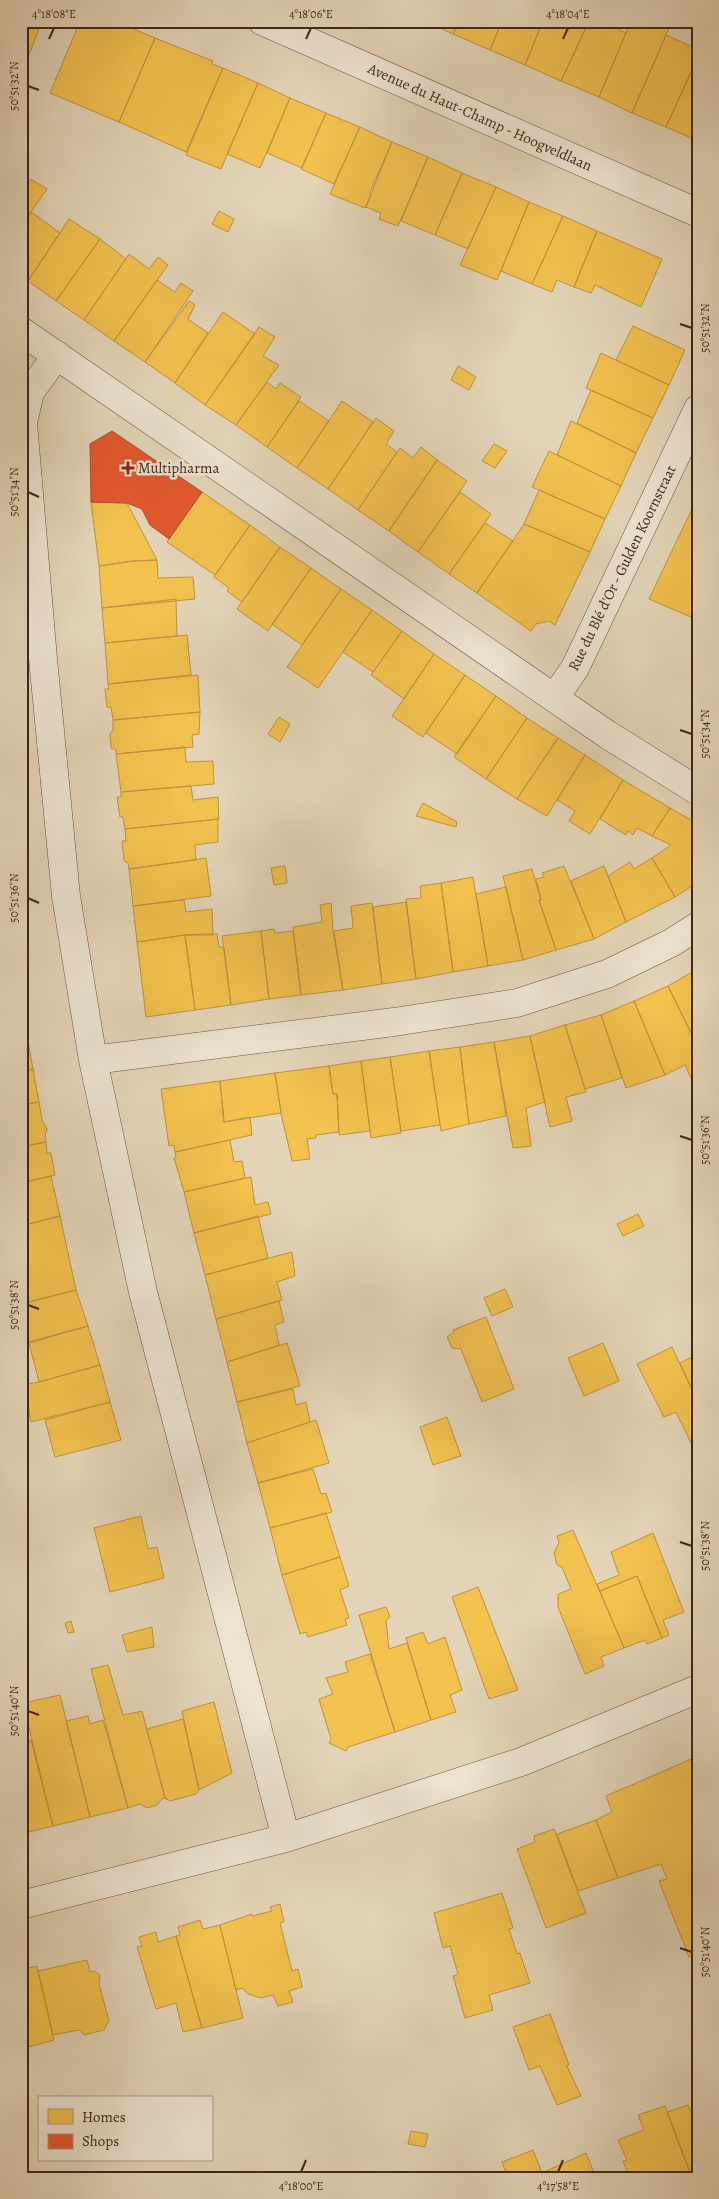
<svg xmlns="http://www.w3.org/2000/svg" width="719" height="2199" font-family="Alegreya,serif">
  <rect width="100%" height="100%" fill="#e3d4b7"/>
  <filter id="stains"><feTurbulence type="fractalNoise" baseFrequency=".004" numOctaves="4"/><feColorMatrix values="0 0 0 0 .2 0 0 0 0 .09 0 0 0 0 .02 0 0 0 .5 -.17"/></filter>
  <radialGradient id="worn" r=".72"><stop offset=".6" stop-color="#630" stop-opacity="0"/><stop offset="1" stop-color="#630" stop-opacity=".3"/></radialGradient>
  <path fill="#f2c14e" stroke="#bd923e" d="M21 21H42L29 55 21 52Z
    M80 21H115L155 38 119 122 50 93Z
    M424 21H459L453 34Z
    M459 21H502L490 50 453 34Z
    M502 21H543L525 65 490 50Z
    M543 21H589L561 81 525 65Z
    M589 21H601L626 33 599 97 561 81Z
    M631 21H659L670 26 632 113 599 97Z
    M666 35 698 49V57L666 127 632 113Z
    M155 38 213 61 212 64 223 68 186 152 119 122Z
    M697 59 698 60V141L666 127Z
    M223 68 258 83 221 169 186 155Z
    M258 83 290 98 260 168 227 154Z
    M290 98 326 113 302 168 267 153Z
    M326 113 360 127 334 184 301 169Z
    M360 127 392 142 369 194 371 195 365 208 330 194Z
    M392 142 428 157 398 226 379 219 381 213 366 207Z
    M428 157 462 173 435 235 401 221Z
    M462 173 496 187 468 249 435 235Z
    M31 179 47 189 21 226V203L27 196 22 192Z
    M496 187 529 202 497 280 460 265Z
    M529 202 563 216 532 284 501 271Z
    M219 211 234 219 228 232 212 224Z
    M31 212 60 233 28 281 21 276V226Z
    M563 216 597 231 574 287 557 280 552 292 532 284Z
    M69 219 100 239 56 301 28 281Z
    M597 231 662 259 641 307 595 285 591 293 574 287Z
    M100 239 126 259 84 320 56 301Z
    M129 254 149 269 158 257 168 265 114 341 84 320Z
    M157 280 175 292 181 283 193 291 145 362 114 341Z
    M189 301 195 305 188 319 208 333 175 383 145 362Z
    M223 312 255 334 205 405 175 383Z
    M633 326 685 350 669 385 616 360Z
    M259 327 275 337 263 356 279 365 236 425 205 405Z
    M601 353 669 385 653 418 586 388Z
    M458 366 476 377 469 390 451 380Z
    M267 382 276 389 280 383 301 397 267 447 236 425Z
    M591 390 653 418 636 453 577 423Z
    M299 401 329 421 297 468 267 447Z
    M342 401 373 422 328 489 297 468Z
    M376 418 394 431 386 444 397 452 358 510 328 489Z
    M571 421 636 453 621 486 557 455Z
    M494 444 507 451 495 468 482 461Z
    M421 447 437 460 389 531 358 510 400 448 413 458Z
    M549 451 621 486 605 519 532 487Z
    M437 460 467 481 418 552 389 531Z
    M539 490 605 519 590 552 524 524Z
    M202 492 250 525 215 575 167 542Z
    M460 492 491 514 449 574 418 552Z
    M698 497V510L693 507Z
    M91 502 127 503 157 560 133 561 99 566Z
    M693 507 698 510V620L649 599Z
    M485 523 513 541 477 593 449 574Z
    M524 524 590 552 555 625 549 621 536 624 531 631 477 593Z
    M250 525 280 547 242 602 227 591 229 588 214 577Z
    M280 547 311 568 268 631 237 609Z
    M157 560 158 578 193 577 195 599 102 608 99 566 133 561Z
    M311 568 341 589 302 645 272 624Z
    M341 589 372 610 318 688 287 667Z
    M176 599 177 636 105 643 102 608Z
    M372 610 402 631 373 672 343 652Z
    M402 631 434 654 404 699 371 675Z
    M187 635 191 675 108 684 105 643Z
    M434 654 465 675 423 737 392 716Z
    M198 675 200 712 113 720 111 707H107L105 689H109L108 684Z
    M465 675 496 696 457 754 426 733Z
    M496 696 527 718 486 779 454 757Z
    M200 712 199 734 192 735 193 747 116 754V750L111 748 110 734 113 730V720Z
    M279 717 290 724 280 742 268 734Z
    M527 718 558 738 517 799 486 779Z
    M558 738 585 755 547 816 517 799Z
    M185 747 186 762 213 761 214 784 121 792 116 754Z
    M585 755 623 780 590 834 569 821 575 811 557 800Z
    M623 780 670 808 652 836 637 828 633 835 628 831 626 835 600 819Z
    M191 786 193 800 218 797 219 819 125 829 123 817H120L117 797H121V792Z
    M423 803 457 822 456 827 416 816Z
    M670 808 698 824V882L675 897 652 858 671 845 652 836Z
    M218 819V842L195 845 196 860 129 869 128 863 124 861 122 841H126L125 829Z
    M206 858 211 896 133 906 129 869Z
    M652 858 675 897 626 922 608 876 630 862 634 869Z
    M285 866 287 883 274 885 271 868Z
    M564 866 594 939 556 950 539 900H541L536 879 544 877 542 873Z
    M604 866 626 922 594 939 571 881Z
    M532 869 541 900H539L556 950 523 960 503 876Z
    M473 877 488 966 453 972 441 883Z
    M441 883 453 972 416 979 406 899 421 898 420 886Z
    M506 887 523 960 488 966 476 894Z
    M184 900 186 912 212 909 213 935H185L137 942 133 906Z
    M406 902 416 979 382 984 373 907Z
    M331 903 333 931 343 990 301 995 293 927 322 922 320 905Z
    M372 903 382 984 343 990 334 931 353 928 351 906Z
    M274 929 275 933 293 931 301 995 269 999 261 931Z
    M261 931 269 999 231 1005 222 936Z
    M205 934H217L219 947H224L231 1005 195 1010 185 935Z
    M185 935 195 1010 146 1017 137 942Z
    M694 971 698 977V1047L668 986Z
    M668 986 698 1047V1077L692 1080 685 1065 665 1075 634 1001Z
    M634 1001 665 1075 626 1088 601 1015Z
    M21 1002 26 1031 21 1032Z
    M601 1015 622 1078 585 1089 565 1025Z
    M565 1025 586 1092 566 1097 572 1121 550 1127 530 1036Z
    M26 1031 33 1069 21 1071V1032Z
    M530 1036 545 1102 526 1108 531 1146 513 1148 494 1042Z
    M494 1042 506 1116 469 1124 460 1047Z
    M460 1047 469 1124 441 1131 429 1051Z
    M429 1051 440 1125 401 1131 390 1057Z
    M390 1057 401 1133 371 1138 361 1061Z
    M361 1061 370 1131 339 1135 337 1094H333L329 1066Z
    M329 1066 333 1094H337L339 1132 316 1135V1138L307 1139 310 1159 292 1161 281 1113 275 1073Z
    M33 1069 39 1102 21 1105V1071Z
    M275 1073 281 1113 224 1122 220 1081Z
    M220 1081 224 1122 250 1117 252 1135 175 1152 174 1145 169 1146 161 1089Z
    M39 1102 42 1120 47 1129 45 1136 46 1142 21 1147V1105Z
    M230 1140 234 1162 242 1161 245 1178 184 1192 174 1158 176 1157 175 1152Z
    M46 1142 47 1153H51L55 1175 21 1183V1147Z
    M51 1176 60 1216 21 1226V1183Z
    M251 1177 255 1205 268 1202 271 1214 194 1233 184 1192Z
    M638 1214 644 1226 623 1236 617 1224Z
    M60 1216 76 1290 21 1304V1226Z
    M258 1216 268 1258 205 1275 194 1233Z
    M292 1252 295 1276 277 1282 282 1300 216 1319 205 1275Z
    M505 1289 513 1307 492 1316 484 1298Z
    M76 1290 88 1326 21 1344V1304Z
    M279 1301 284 1322 275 1325 279 1345 227 1362 216 1319Z
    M486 1317 514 1389 482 1402 461 1349 452 1348 447 1337 454 1332 453 1330Z
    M88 1326 100 1365 39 1382 29 1343Z
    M287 1343 300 1386 237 1402 227 1362Z
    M603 1343 619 1381 584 1396 568 1358Z
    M672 1347 698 1403V1449L695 1451 676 1412 664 1417 637 1364Z
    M698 1354V1403L680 1363Z
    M100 1365 110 1402 31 1422 28 1404 21 1406V1385L39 1382Z
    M293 1389 296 1405 306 1402 310 1422 247 1443 237 1402Z
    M110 1402 121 1440 55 1457 45 1420Z
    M447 1417 461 1456 433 1465 420 1427Z
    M316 1420 329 1463 258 1483 247 1443Z
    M313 1469 321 1494 326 1493 332 1512 270 1528 258 1483Z
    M326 1513 340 1557 282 1575 270 1528Z
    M141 1516 148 1549 157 1547 164 1578 110 1592 94 1528Z
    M573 1530 624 1648 601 1657 604 1666 585 1674 558 1607V1594L571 1589 562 1567 557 1565 554 1553 559 1542 557 1536Z
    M653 1533 684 1612 663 1620 669 1635 662 1638 637 1576 600 1591 597 1584 619 1575 611 1552Z
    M340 1557 349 1586 340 1590 349 1618 345 1619 347 1625 308 1637 306 1632 300 1634 282 1575Z
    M637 1576 662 1638 647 1644 645 1640 624 1648 600 1591Z
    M478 1587 518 1690 489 1699 452 1597Z
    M386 1607 390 1617 386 1620 389 1649 407 1643 431 1720 395 1732 359 1615Z
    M71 1621 74 1632 68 1633 65 1623Z
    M152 1627 154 1647 127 1652 122 1635Z
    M423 1632 428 1644 445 1637 462 1690 450 1695 456 1712 431 1720 406 1638Z
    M370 1654 395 1732 348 1747 346 1751 329 1743 331 1739 319 1699 333 1694 326 1678 348 1672 345 1662Z
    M108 1665 123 1715 142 1711 165 1798 162 1799 157 1805 147 1808 140 1804 128 1808 91 1669Z
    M60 1695 90 1817 53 1826 23 1703Z
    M214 1702 232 1773 199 1790 182 1711Z
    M88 1716 90 1724 103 1720 128 1808 90 1817 66 1721Z
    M183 1719 199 1790 196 1794 170 1801 165 1798 147 1729Z
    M31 1740 53 1826 21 1834V1742Z
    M696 1757 698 1954 689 1957 659 1881 667 1879 661 1864 618 1878 596 1820 612 1812 606 1796Z
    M596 1820 618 1878 578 1891 557 1834Z
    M554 1829 586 1913 546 1928 517 1849 535 1842 534 1836Z
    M502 1893 513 1928 509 1929 517 1954 520 1953 530 1983 489 1995 493 2010 465 2018 453 1976 458 1974 450 1946 443 1948 434 1913Z
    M280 1904 284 1922 280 1923 292 1971 298 1969 302 1987 289 1991 293 2002 278 2006 273 1995 261 1998 248 1994 242 1988 236 1990 220 1925 252 1914V1916L272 1911 270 1907Z
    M200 1920 203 1929 220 1925 243 2018 202 2028 176 1936 180 1935 178 1927Z
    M156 1932 158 1942 176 1936 202 2028 183 2032 176 2003 156 2009 137 1947 142 1946 139 1937Z
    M87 1960 90 1972 94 1971 100 1975 99 1984 109 2021 104 2030 84 2035 79 2030 53 2035 38 1971Z
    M37 1966 54 2040 21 2049V1970Z
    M550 2014 569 2065 567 2066 581 2096 557 2105 540 2066 529 2070 513 2027Z
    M688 2105 693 2117 698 2115V2178H692L667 2112Z
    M665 2106 692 2178H630L623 2161 627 2160 618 2140 644 2130 638 2115Z
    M411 2131 428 2134 425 2147 408 2144Z
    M533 2150 542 2173 586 2153 596 2178H508L502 2162Z"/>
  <path fill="#e4572e" stroke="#b34828" d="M112 431 202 492 169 539 150 525 142 509 127 503 91 502 90 444Z"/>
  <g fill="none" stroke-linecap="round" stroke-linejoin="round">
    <defs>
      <path id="minor" d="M262 21 698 213
        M21 331 608 735 698 791
        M57 355 30 392 23 423 43 659 66 896 93 1060 143 1292 286 1838
        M555 697 575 668 698 409
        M93 1060 394 1022 517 1003 607 974 671 943 698 926
        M21 1905 286 1838 521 1762 698 1689"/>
    </defs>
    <use href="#minor" stroke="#6a5040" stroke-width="29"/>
    <use href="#minor" stroke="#ede3d0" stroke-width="28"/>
  </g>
  <path fill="none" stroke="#412419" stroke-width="2" d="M49 39 54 28M306 39 311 28M563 39 568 28M28 86 39 90M680 324 692 328M28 492 39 497M680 730 692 734M28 898 39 903M680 1136 692 1140M28 1305 39 1309M680 1542 692 1546M28 1711 39 1715M680 1948 692 1952M301 2172 306 2160M558 2172 563 2160"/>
  <path fill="#8f2418" stroke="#ede3d0" stroke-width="2" d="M125.5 460.5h5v5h5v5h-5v5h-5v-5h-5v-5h5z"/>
  <g text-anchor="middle" stroke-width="5" stroke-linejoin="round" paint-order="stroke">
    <g font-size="15" fill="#412419" stroke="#ede3d0">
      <text transform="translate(480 117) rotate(24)" y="5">Avenue du Haut-Champ - Hoogveldlaan</text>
      <text transform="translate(622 568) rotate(-64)" y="5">Rue du Blé d'Or - Gulden Koornstraat</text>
    </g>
    <g font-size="15" fill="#412419" stroke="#ede3d0" text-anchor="start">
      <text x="138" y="473">Multipharma</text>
    </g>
  </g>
  <rect width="719" height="2199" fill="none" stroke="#e3d4b7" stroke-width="55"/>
  <rect x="38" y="2096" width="175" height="65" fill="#ede3d0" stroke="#a89787"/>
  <rect x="48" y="2109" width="25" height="15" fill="#f2c14e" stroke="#a89787"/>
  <text x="82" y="2122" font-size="15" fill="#412419">Homes</text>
  <rect x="48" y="2134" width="25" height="15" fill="#e4572e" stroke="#a89787"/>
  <text x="82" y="2146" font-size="15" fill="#412419">Shops</text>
  <rect x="28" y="28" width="664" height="2144" fill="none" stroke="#412419" stroke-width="2"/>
  <g font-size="12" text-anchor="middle" fill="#412419">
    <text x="54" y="18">4°18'08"E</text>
    <text x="311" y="18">4°18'06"E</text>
    <text x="568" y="18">4°18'04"E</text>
    <text transform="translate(14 86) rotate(-90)" y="4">50°51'32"N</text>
    <text transform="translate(705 328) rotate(-90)" y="4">50°51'32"N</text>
    <text transform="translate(14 492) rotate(-90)" y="4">50°51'34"N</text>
    <text transform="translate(705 734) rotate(-90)" y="4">50°51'34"N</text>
    <text transform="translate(14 898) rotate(-90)" y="4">50°51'36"N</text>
    <text transform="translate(705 1140) rotate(-90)" y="4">50°51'36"N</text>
    <text transform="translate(14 1305) rotate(-90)" y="4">50°51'38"N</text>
    <text transform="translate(705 1546) rotate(-90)" y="4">50°51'38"N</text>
    <text transform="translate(14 1711) rotate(-90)" y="4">50°51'40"N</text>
    <text transform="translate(705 1952) rotate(-90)" y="4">50°51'40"N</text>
    <text x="301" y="2190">4°18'00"E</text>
    <text x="558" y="2190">4°17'58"E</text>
  </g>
  <rect width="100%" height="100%" filter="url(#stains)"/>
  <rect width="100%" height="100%" fill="url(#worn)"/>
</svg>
